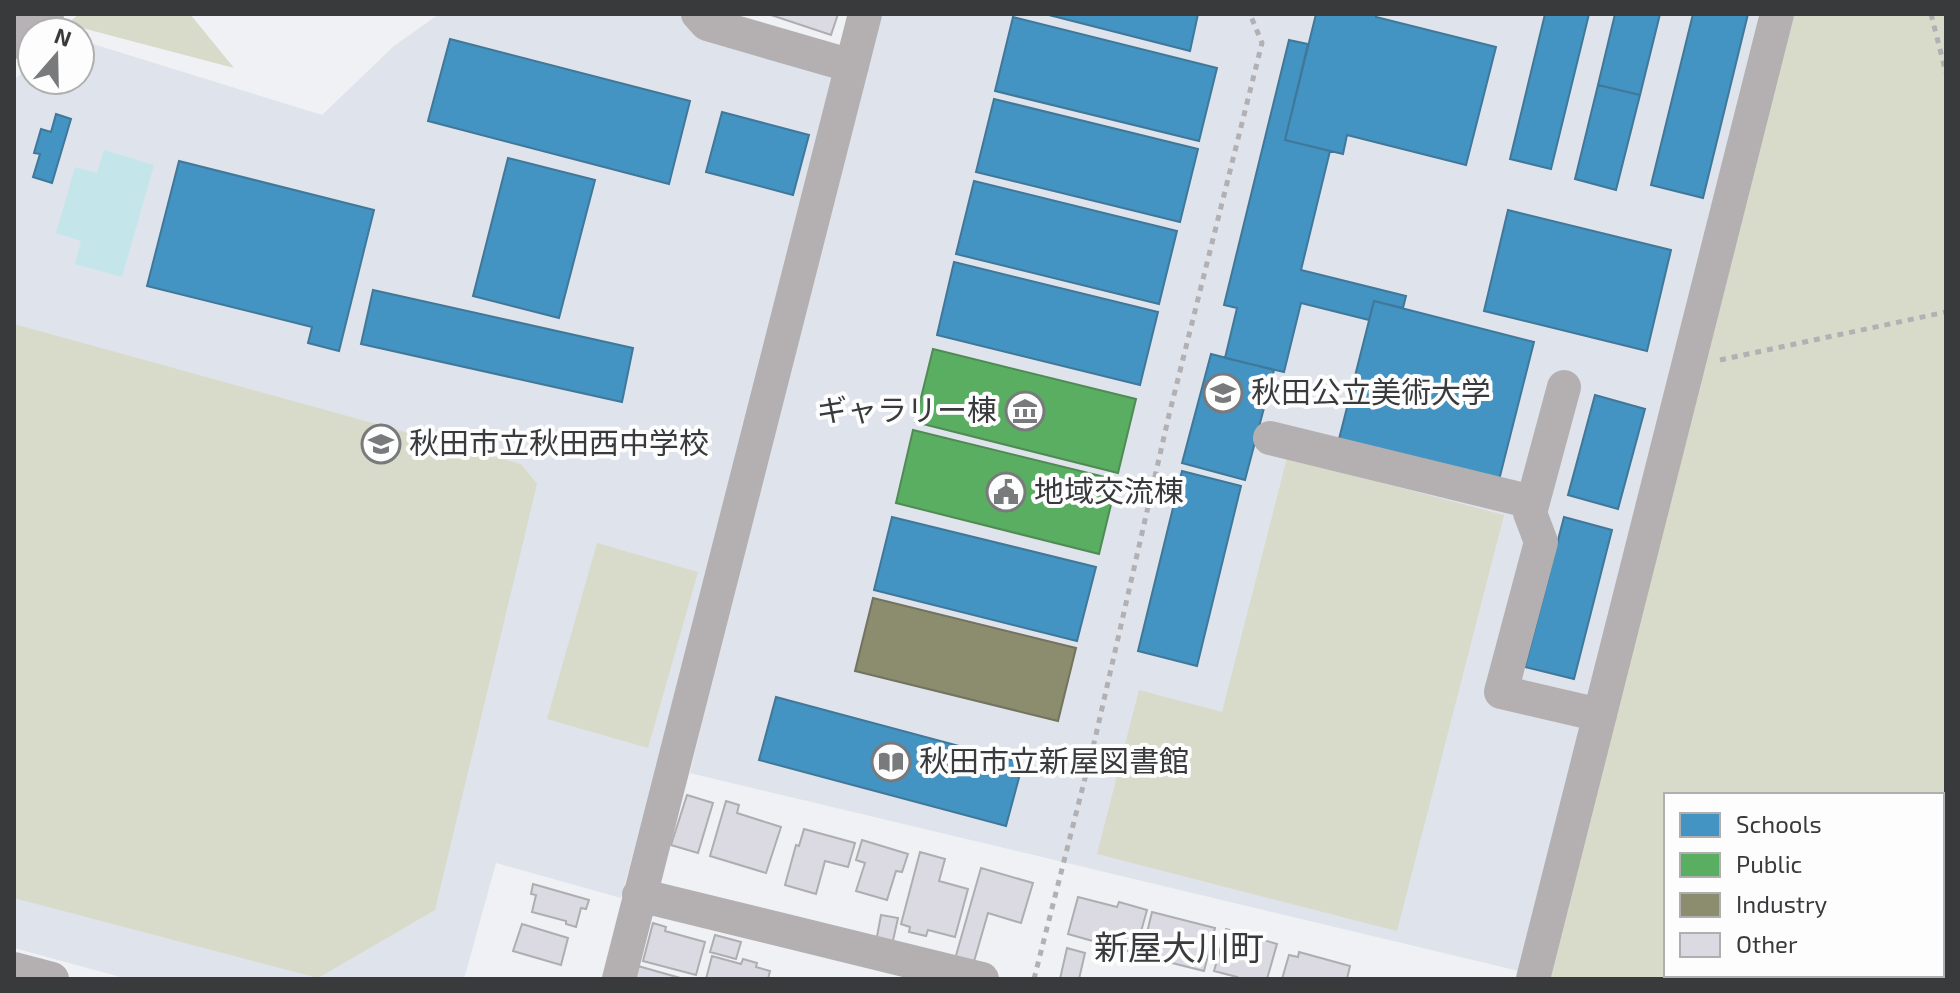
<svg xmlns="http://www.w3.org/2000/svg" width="1960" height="993" font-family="'Exo 2','Noto Sans JP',sans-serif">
  <rect width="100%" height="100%" fill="#eff1f4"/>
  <path fill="#dfe3eb" d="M439 14H698L852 66 621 898 496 863 464 979H128L14 948V80L32 64V80H80V40L322 115 394 46Z
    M870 14H1763L1519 971 690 773Z"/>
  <path fill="#d8dbca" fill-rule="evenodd" d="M79 14H190L234 68 67 24Z
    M1791 14H1946V979H1550ZM1666 795H1942V975H1666Z
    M14 324 521 464 537 484 435 910 318 978 14 898Z
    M1287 458 1504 515 1397 931 1097 854 1139 690 1222 712Z
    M597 543 698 572 648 748 547 719Z"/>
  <path fill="#c4e6eb" d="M104 150 154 165 122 277 75 264 81 241 56 233 75 167 97 173Z"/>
  <path fill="#4393c3" stroke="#40789a" stroke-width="2" d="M1045 14H1198L1190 51Z
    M1316 14H1376V17L1496 47 1466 165 1347 135 1343 154 1285 140Z
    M1545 14H1589L1551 169 1510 159Z
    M1615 14H1660L1640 95 1598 85Z
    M1693 14H1748L1703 198 1651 185Z
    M1013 17 1217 68 1199 141 995 91Z
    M450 39 690 101 669 184 428 121Z
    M1289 40 1308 44 1285 140 1330 151 1301 270 1406 296 1403 308 1374 301 1369 320 1301 303 1284 372 1225 358 1237 308 1224 305Z
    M1598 85 1640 95 1616 190 1575 179Z
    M994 99 1198 149 1180 222 976 172Z
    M722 112 809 135 793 195 706 172Z
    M56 114 71 119 52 183 33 177 40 154 34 153 41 129 51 132Z
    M508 158 595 180 559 318 473 296Z
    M179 161 374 210 339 351 308 343 312 327 147 286Z
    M974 181 1177 231 1159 304 956 254Z
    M1508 210 1671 250 1647 351 1484 311Z
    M954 262 1158 312 1140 385 937 335Z
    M373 290 633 348 622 402 361 344Z
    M1374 301 1534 342 1499 480 1339 439Z
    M1211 354 1274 370 1245 480 1182 463Z
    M1595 395 1645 409 1618 509 1568 495Z
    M1182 471 1241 486 1197 666 1138 651Z
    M892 517 1096 567 1077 641 874 590Z
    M1564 517 1612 530 1574 679 1525 667Z
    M776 697 1023 763 1006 826 759 760Z"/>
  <path fill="#5aae61" stroke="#508b56" stroke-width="2" d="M933 349 1136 399 1118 473 915 422Z
    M913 430 1117 480 1099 554 896 503Z"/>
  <path fill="#8c8c6e" stroke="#73735f" stroke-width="2" d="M873 598 1076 648 1058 721 855 671Z"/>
  <path fill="#dbdae2" stroke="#adaeb0" stroke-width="2" d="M768 14H838L831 35Z
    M687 795 713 803 698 853 671 845Z
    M726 801 739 805 737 813 781 827 766 873 710 856Z
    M804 829 855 843 848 867 825 861 816 894 785 885 796 845 799 846Z
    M862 840 908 854 902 872 896 871 887 900 856 891 865 863 856 860Z
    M920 852 945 859 939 881 968 889 955 937 928 930 926 936 909 932 910 927 901 924Z
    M981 868 1033 883 1021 923 988 913 973 965 955 959Z
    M533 884 589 900 586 909 581 908 576 927 566 924V921L532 912 536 895 531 894Z
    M1078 897 1117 907 1119 902 1147 910 1135 953 1068 934Z
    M1152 912 1215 928 1204 971 1156 959 1158 952 1143 949Z
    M881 915 898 918 892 945 876 942Z
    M653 923 666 927 665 931 705 942 696 975 643 961Z
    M522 924 568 938 561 965 513 951Z
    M1226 929 1277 944 1267 979H1236L1237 977 1214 971Z
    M715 935 741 942 736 959 710 952Z
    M1067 948 1085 953 1079 979H1060Z
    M1299 952 1350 966 1347 979H1282L1289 955 1298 957Z
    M712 956 741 964 743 959 757 963 756 967 770 971 768 979H706Z
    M638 966 684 979H634Z"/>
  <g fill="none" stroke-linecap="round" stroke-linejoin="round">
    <path stroke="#b3b0b3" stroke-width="5" stroke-dasharray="6 6" stroke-linecap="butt" d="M1931 14 1946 73
      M1720 360 1946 312
      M1034 979 1095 739 1169 415 1262 43 1250 14"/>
    <path stroke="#b4b0b2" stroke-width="34" d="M698 14 707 24 852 66
      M1564 387 1530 513 1541 542 1501 692 1600 715
      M1270 438 1532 502
      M639 895 982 979
      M14 969 52 979
      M619 979 865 14
      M1533 979 1777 14"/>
    <path stroke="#b6b2b5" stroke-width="44" d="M14 37 42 14"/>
  </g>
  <defs>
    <symbol id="university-ring" viewBox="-11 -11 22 22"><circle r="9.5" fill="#fdfdfe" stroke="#797a7c" stroke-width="1.5"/><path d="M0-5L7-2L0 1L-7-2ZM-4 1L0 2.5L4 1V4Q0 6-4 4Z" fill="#797a7c"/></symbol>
    <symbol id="museum-ring" viewBox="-11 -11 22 22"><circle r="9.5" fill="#fdfdfe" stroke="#797a7c" stroke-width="1.5"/><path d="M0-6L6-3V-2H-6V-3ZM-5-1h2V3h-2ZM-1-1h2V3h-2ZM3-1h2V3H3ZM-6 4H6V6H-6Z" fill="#797a7c"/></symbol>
    <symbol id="school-ring" viewBox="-11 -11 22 22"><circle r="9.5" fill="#fdfdfe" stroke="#797a7c" stroke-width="1.5"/><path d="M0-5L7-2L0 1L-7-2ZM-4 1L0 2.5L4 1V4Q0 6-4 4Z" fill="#797a7c"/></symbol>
    <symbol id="civic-ring" viewBox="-11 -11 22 22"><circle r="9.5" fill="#fdfdfe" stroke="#797a7c" stroke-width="1.5"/><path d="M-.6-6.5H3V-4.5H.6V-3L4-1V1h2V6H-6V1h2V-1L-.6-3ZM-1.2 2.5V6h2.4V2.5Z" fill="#797a7c"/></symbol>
    <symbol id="library-ring" viewBox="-11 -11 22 22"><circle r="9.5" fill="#fdfdfe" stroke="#797a7c" stroke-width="1.5"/><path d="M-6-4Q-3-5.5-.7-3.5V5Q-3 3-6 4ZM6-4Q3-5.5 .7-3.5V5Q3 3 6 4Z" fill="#797a7c"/></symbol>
  </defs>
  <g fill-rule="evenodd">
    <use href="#university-ring" x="1201" y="371" width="44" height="44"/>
    <use href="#museum-ring" x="1003" y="389" width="44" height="44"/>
    <use href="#school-ring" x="359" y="422" width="44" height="44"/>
    <use href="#civic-ring" x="984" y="470" width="44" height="44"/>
    <use href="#library-ring" x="869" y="740" width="44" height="44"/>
  </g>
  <g text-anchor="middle" stroke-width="8" stroke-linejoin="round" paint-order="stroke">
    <g font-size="30" fill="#393a3c" stroke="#fdfdfe" text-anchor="start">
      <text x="1251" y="403">秋田公立美術大学</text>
      <text x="997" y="421" text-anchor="end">ギャラリー棟</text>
      <text x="409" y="454">秋田市立秋田西中学校</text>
      <text x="1034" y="502">地域交流棟</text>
      <text x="919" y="772">秋田市立新屋図書館</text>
    </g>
    <g font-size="34" fill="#393a3c" stroke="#fdfdfe">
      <text x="1179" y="960">新屋大川町</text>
    </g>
  </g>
  <rect width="1960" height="993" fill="none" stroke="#393a3c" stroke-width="32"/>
  <rect x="1664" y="793" width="280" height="184" fill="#fdfdfe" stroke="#afafb0" stroke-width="2"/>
  <rect x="1680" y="813" width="40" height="24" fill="#4393c3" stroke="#afafb0" stroke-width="2"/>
  <text x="1736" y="833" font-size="24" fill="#393a3c">Schools</text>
  <rect x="1680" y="853" width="40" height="24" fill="#5aae61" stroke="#afafb0" stroke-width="2"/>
  <text x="1736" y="873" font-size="24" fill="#393a3c">Public</text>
  <rect x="1680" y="893" width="40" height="24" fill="#8c8c6e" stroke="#afafb0" stroke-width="2"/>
  <text x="1736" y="913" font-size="24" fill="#393a3c">Industry</text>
  <rect x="1680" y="933" width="40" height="24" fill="#dbdae2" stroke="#afafb0" stroke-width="2"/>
  <text x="1736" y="953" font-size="24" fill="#393a3c">Other</text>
  <g transform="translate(56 56) rotate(20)"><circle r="38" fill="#fdfdfe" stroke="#afafb0" stroke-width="2"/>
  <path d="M0-6L14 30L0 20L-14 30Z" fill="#797a7c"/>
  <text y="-12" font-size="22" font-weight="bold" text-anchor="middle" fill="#393a3c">N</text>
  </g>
</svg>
